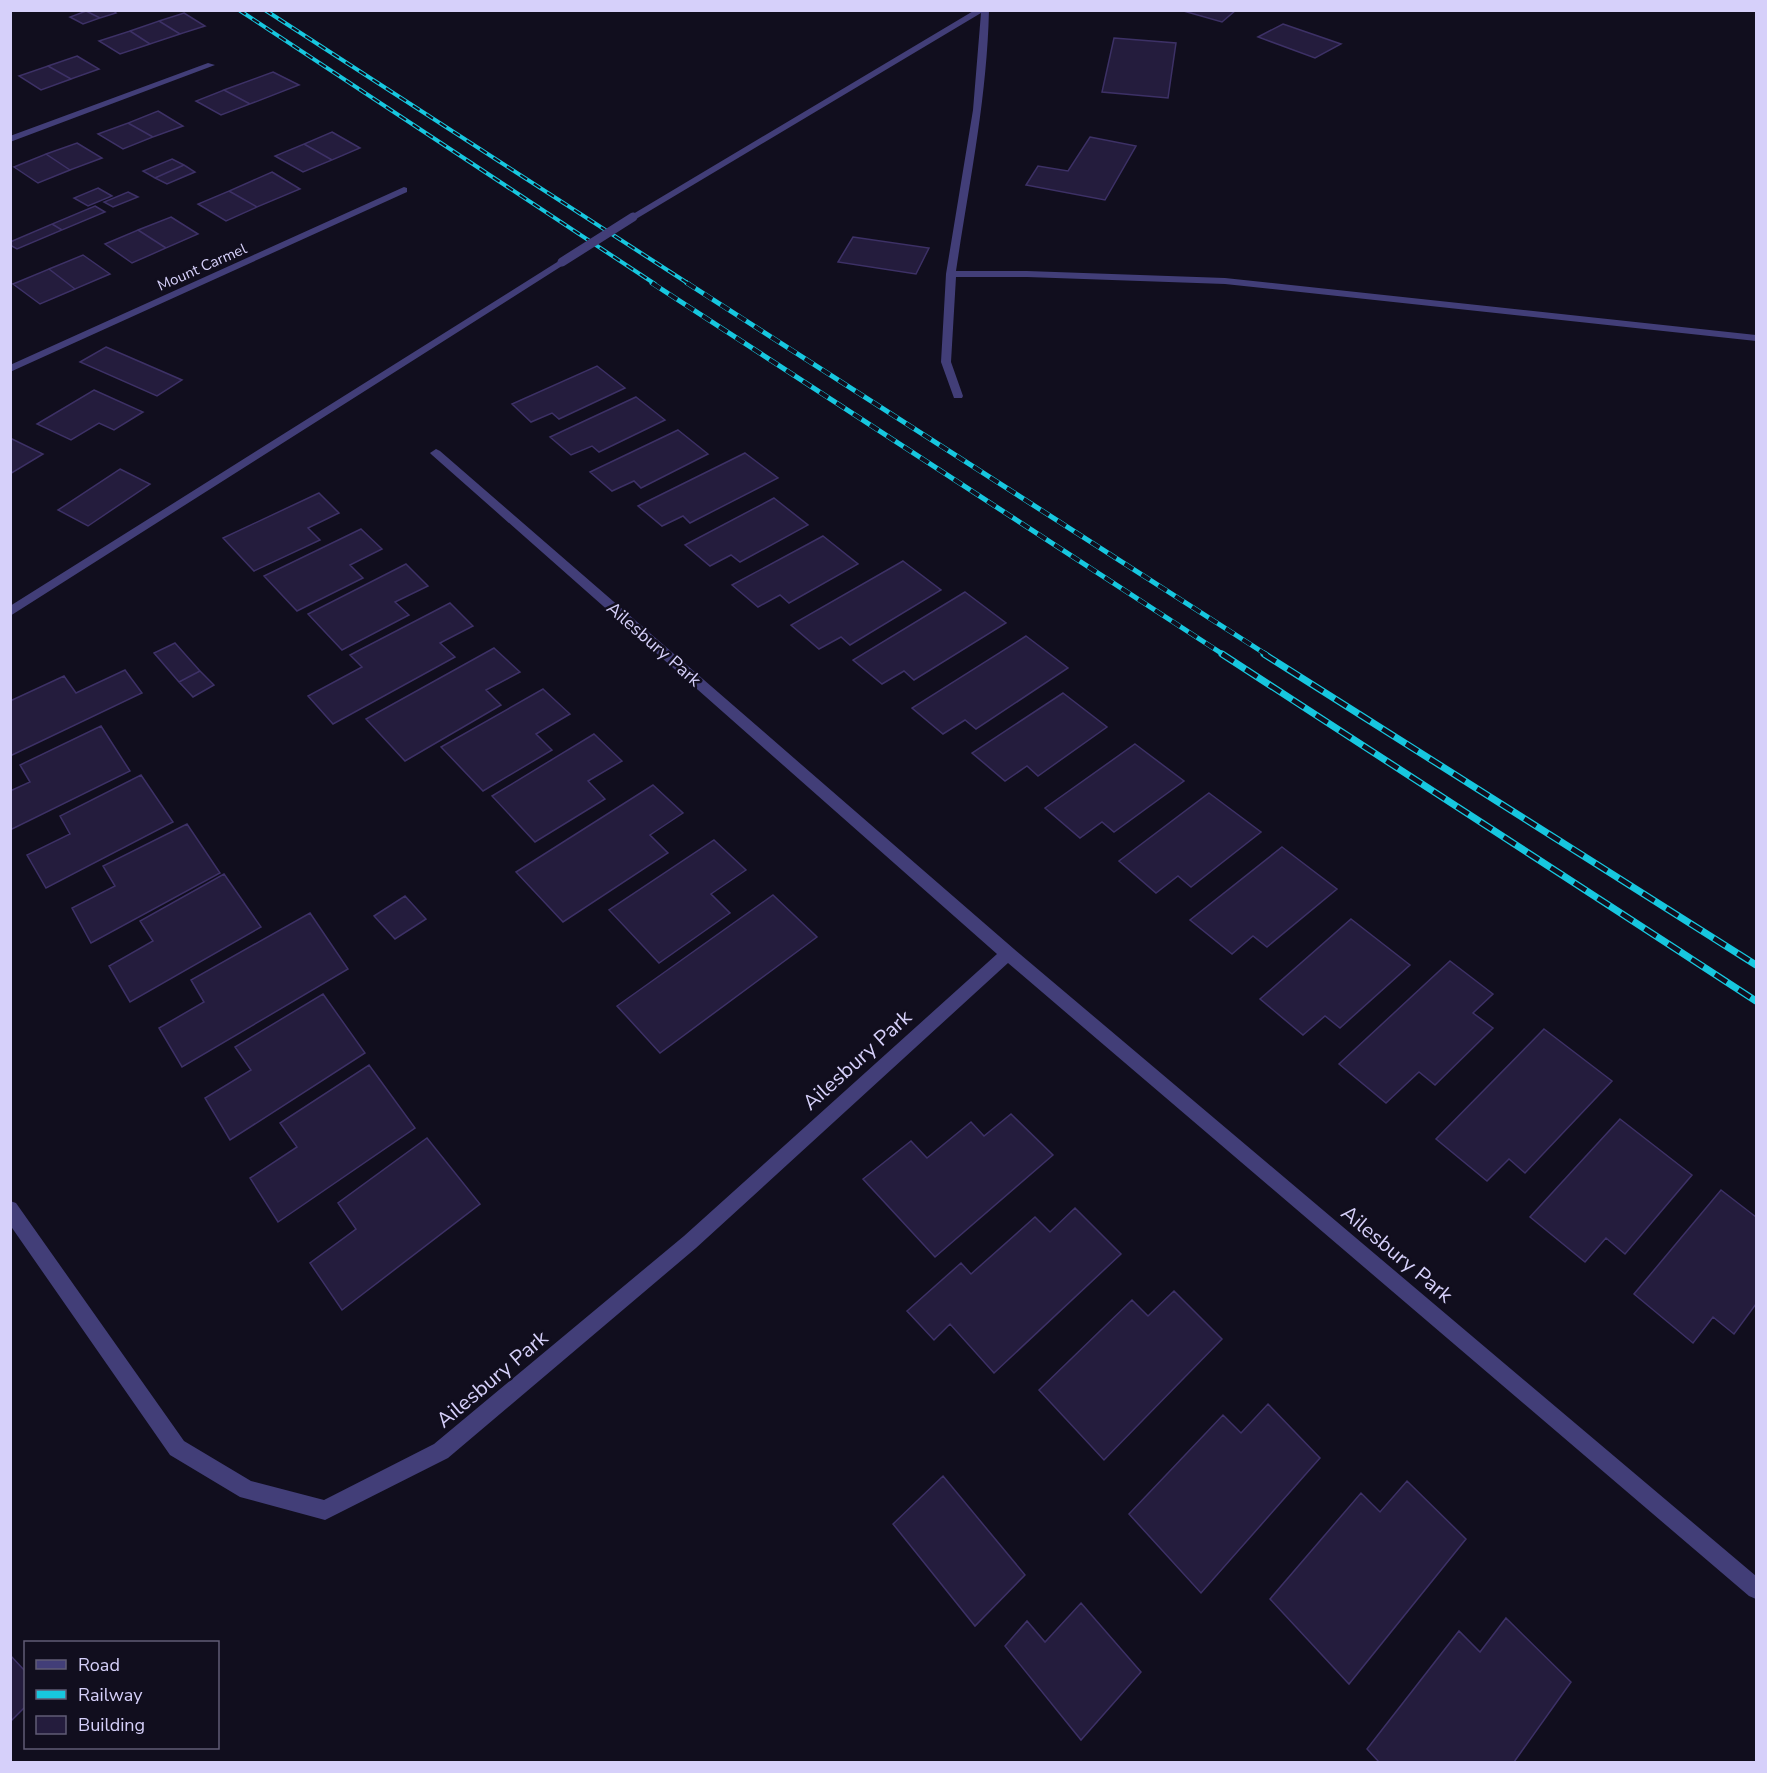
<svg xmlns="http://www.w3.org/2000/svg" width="1767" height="1773" font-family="'Nunito Sans',sans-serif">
  <rect width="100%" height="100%" fill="#110e1e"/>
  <path fill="#241c3d" stroke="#3d3166" stroke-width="1.5" d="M112 10 116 13 100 18 86 11Z
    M1180 10H1236L1222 22Z
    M86 11 100 18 83 24 70 17Z
    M184 13 205 26 180 34 159 21Z
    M159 21 180 34 150 44 130 31Z
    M1283 24 1341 44 1315 58 1258 37Z
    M130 31 150 44 120 54 99 41Z
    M1114 38 1176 43 1168 98 1102 92Z
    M77 56 99 69 71 79 48 66Z
    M48 66 71 79 41 90 19 76Z
    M273 72 299 85 250 104 224 90Z
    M224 90 250 104 221 115 196 101Z
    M158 111 183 126 153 137 128 123Z
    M128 123 153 137 123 149 98 134Z
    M332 132 360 148 332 160 304 144Z
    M1090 137 1136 146 1105 200 1026 185 1038 166 1068 171Z
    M77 143 102 158 70 170 46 154Z
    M304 144 332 160 303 172 275 156Z
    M46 154 70 170 38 183 14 167Z
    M172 159 184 165 155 178 143 171Z
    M184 165 195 172 167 184 155 178Z
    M272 172 300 189 257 207 229 191Z
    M98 188 112 196 88 206 74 198Z
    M229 191 257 207 226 221 198 204Z
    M128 192 138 197 113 207 104 202Z
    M95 206 105 212 62 230 52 224Z
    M171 217 198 234 166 248 138 230Z
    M52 224 62 230 17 249 10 245V242Z
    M138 230 166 248 132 263 105 244Z
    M853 237 929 248 916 274 838 262Z
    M83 255 110 274 75 289 49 269Z
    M49 269 75 289 40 304 13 284Z
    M106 347 182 380 157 396 80 362Z
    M597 366 625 388 559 419 552 413 531 422 512 404Z
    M94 390 143 412 114 430 99 423 71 440 37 424Z
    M636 397 665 420 599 452 592 446 571 455 550 437Z
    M678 430 708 454 641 488 634 481 612 491 590 472Z
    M10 438 43 454 10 474Z
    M745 453 778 478 690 523 683 516 662 526 638 506Z
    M120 469 150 484 88 526 58 510Z
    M319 493 339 513 308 528 320 540 254 571 223 538Z
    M774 498 808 525 740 562 731 555 710 566 685 545Z
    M361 529 382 549 350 565 363 578 297 611 264 576Z
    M823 536 858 564 789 603 780 595 758 607 732 585Z
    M903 561 941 590 850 645 841 637 819 649 791 625Z
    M406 564 428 586 395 602 409 615 342 650 308 614Z
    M965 592 1006 623 914 680 904 671 882 684 853 660Z
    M450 603 473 626 440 643 455 657 333 724 308 696 362 667 350 655Z
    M1026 636 1068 668 976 729 965 720 943 734 912 708Z
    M175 643 200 671 179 682 154 653Z
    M494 648 520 672 486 690 501 705 405 761 366 719Z
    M125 670 142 693 10 756V701L64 676 76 693Z
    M200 671 214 685 193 697 179 682Z
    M543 689 570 714 536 734 552 750 483 791 441 747Z
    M1063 693 1107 727 1038 776 1027 766 1005 781 972 753Z
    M101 726 130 771 10 830V791L30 782 20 765Z
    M594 734 622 761 588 781 605 799 535 842 492 796Z
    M1135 744 1184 781 1114 832 1102 822 1080 838 1045 808Z
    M141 775 173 822 46 888 27 855 70 834 60 816Z
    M653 785 683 813 650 835 668 853 563 922 516 872Z
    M1209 793 1261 832 1191 887 1178 876 1156 893 1119 861Z
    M187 824 220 873 91 943 72 908 115 886 103 866Z
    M714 840 746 870 711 894 730 913 659 963 609 910Z
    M1282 847 1337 889 1267 947 1253 936 1232 954 1190 920Z
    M224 874 261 927 130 1002 109 966 153 941 140 921Z
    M773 895 817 937 660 1053 617 1006Z
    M405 896 426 919 395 939 374 916Z
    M310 913 348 969 182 1067 159 1028 204 1002 191 980Z
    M1351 919 1410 965 1340 1028 1325 1016 1303 1035 1260 999Z
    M1450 961 1493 994 1473 1013 1493 1028 1435 1085 1419 1072 1386 1103 1339 1064Z
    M323 994 365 1053 230 1140 205 1098 251 1070 235 1047Z
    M1544 1029 1612 1081 1525 1173 1509 1159 1487 1181 1436 1139Z
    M369 1065 415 1128 278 1222 250 1178 297 1147 280 1123Z
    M1011 1114 1053 1155 935 1257 863 1179 911 1141 927 1158 971 1122 984 1136Z
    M1620 1119 1692 1175 1625 1254 1606 1238 1585 1262 1530 1217Z
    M427 1138 480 1204 342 1310 310 1263 356 1229 338 1203Z
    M1721 1190 1756 1217V1304L1734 1334 1713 1317 1693 1343 1634 1294Z
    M1075 1208 1121 1254 994 1373 950 1324 934 1340 907 1311 961 1263 971 1274 1035 1217 1050 1232Z
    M1174 1291 1222 1339 1104 1460 1039 1390 1132 1300 1148 1316Z
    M1268 1404 1320 1458 1201 1593 1129 1514 1223 1415 1241 1433Z
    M943 1476 1025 1575 975 1626 893 1524Z
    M1407 1481 1466 1539 1349 1684 1270 1599 1361 1493 1380 1512Z
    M1081 1603 1141 1672 1081 1740 1005 1646 1027 1621 1045 1642Z
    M1506 1618 1571 1682 1514 1762H1379L1367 1749 1459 1631 1480 1652Z
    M10 1655 26 1672V1706L10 1722Z"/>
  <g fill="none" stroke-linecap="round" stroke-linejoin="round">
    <path fill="#423e78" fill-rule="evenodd" d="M975 10H989C987 99 969 184 956 271H1027L1225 278 1756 335V341L1225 284 1027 277H956L951 362 963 396 962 398H954L941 362 946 274 973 110 981 13 636 219 628 217Z
      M208 63 215 65 10 142V136Z
      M404 187 407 188V192L10 372V365Z
      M562 259 567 262 565 264 10 616V606Z
      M436 449 440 451 1014 949 1756 1576V1599L1749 1596 1008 963 696 1248 448 1458 325 1520 240 1497 170 1455 10 1225V1201L16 1203 184 1441 251 1481 324 1500 434 1444 684 1236 997 954 432 455 430 453Z"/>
    <defs>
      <path id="rail-far2" d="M239 10 655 284
        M265 10 689 284"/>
      <path id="rail-far1" d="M652 283 1224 655
        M687 283 1267 655"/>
      <path id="rail" d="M1222 654 1756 1001
        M1264 654 1756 965"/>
    </defs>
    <use href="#rail-far2" stroke="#17c7df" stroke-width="4"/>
    <use href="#rail-far1" stroke="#17c7df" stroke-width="5"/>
    <use href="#rail" stroke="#17c7df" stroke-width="7"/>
    <use href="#rail-far2" stroke="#110e1e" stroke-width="2" stroke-dasharray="8" stroke-linecap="butt"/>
    <use href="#rail-far1" stroke="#110e1e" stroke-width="4" stroke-dasharray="10" stroke-linecap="butt"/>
    <use href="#rail" stroke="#110e1e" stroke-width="4.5" stroke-dasharray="14" stroke-linecap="butt"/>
    <path stroke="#423e78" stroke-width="9" d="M562 262 633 217"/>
  </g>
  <g text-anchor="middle" stroke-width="5" stroke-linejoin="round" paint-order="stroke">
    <g font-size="15" fill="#d6d0fa" stroke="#110e1e">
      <text transform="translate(202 267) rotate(-24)" y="5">Mount Carmel</text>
    </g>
    <g font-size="18" fill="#d6d0fa" stroke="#110e1e">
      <text transform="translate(654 644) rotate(41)" y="6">Ailesbury Park</text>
    </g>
    <g font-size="21" fill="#d6d0fa" stroke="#110e1e">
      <text transform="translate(857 1060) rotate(-42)" y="7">Ailesbury Park</text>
      <text transform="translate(1397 1254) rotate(40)" y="7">Ailesbury Park</text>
      <text transform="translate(492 1379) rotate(-40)" y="7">Ailesbury Park</text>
    </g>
  </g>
  <rect width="1767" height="1773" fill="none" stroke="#d6d0fa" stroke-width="24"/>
  <rect x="24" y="1641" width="195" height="108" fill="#110e1e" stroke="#605c76" stroke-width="1.5"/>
  <rect x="36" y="1660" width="30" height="9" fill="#423e78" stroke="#605c76" stroke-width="1.5"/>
  <text x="78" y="1671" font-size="18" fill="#d6d0fa">Road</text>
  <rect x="36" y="1690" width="30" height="9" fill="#17c7df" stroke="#605c76" stroke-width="1.5"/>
  <text x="78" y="1701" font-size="18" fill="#d6d0fa">Railway</text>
  <rect x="36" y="1716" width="30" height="18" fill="#241c3d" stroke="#605c76" stroke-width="1.5"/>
  <text x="78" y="1731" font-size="18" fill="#d6d0fa">Building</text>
</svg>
